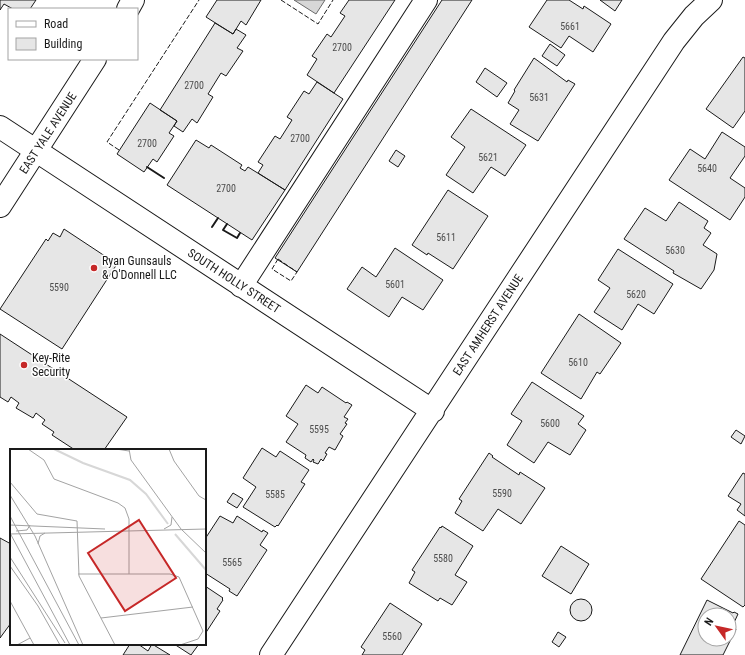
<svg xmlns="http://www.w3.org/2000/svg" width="745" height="655" font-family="'Roboto Condensed',sans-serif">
  <rect width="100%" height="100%" fill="#fff"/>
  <path fill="#d7d7d7" stroke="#6a6a6a" d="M294 0H325L316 14Z"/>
  <path fill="#e6e6e6" stroke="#1a1a1a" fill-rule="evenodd" d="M0 0H36L30 9H13L4 4 0 10Z
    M217 0H261L246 25 241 21 233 34 206 17Z
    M349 0H395L334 93 307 75 317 59 312 56 327 34 331 37 345 16 340 13Z
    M442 0H472L297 272 275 258Z
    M547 0H569L583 9 584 6 611 24 593 52 569 36 561 48 529 27Z
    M600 0H622L615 11Z
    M215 23 233 34 236 29 246 35 237 48 243 51 226 76 221 73 208 94 213 97 197 123 192 119 183 132 174 126 177 121 160 110Z
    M550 44 565 55 557 66 542 56Z
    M743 57 745 58V111L733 128 706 109Z
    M534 58 567 82 568 80 575 84 538 141 510 124 519 110 508 103 515 91 514 90Z
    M485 68 507 83 497 97 476 82Z
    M317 82 343 99 285 190 258 173 263 165 258 162 275 136 280 139 292 120 287 117 304 91 309 94Z
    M150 103 177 121 169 133 174 136 157 162 153 159 144 172 117 154Z
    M471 109 526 145 505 176 491 167 473 193 446 175 465 147 451 137Z
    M722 132 745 147V156L730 178 745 188V197L730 220 669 180 690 149 705 159Z
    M196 140 209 148 211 145 242 165 240 168 245 171 248 167 285 190 252 240 167 185Z
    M396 150 405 156 398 167 389 161Z
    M448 190 488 216 453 269 428 253 427 255 412 245Z
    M679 202 708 221 704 228 711 233 703 245 717 254 714 270 701 289 673 273 674 271 624 239 645 208 666 221Z
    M64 229 117 264 62 349 0 309 46 239 48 241 53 233 60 237Z
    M395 248 443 280 423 310 402 297 389 317 347 289 362 267 376 277Z
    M618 249 673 284 654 314 638 304 622 330 594 312 610 288 598 280Z
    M579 314 621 343 600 374 597 372 581 399 541 373Z
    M0 334 127 417 104 450H75L52 435 54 432 42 424 45 420 36 413 33 418 16 408 19 403 11 397 8 402 0 397Z
    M532 382 584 416 578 424 586 430 570 455 548 442 534 463 507 445 522 421 511 414Z
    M306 385 318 393 322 387 346 403 347 402 352 405 344 417 348 419 345 423 347 424 340 434 343 436 335 450 329 447 325 453 327 454 323 461 321 459 318 464 313 462 314 460 313 459 311 462 305 458 306 455 286 442 298 424 286 416Z
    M736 430 745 436 741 444 731 437Z
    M262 448 276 457 280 451 309 470 301 482 305 484 278 526 277 525 275 527 243 507 256 487 243 478Z
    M489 453 493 456 492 457 519 475 520 472 545 488 521 524 498 509 483 531 455 513 462 501 459 499Z
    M743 473 745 474V516L737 510 741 504 728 496Z
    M233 493 243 499 237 508 227 502Z
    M220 516 233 523 237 516 262 532 263 530 268 533 260 545 267 550 237 596 229 591 230 589 205 573V539Z
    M739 521 745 525V605L743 607 701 579Z
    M442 526 473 546 455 575 467 582 452 605 440 598 438 601 409 583 415 572 412 570 440 527 441 528Z
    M0 538 11 544V623L0 638Z
    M561 546 589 564 571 594 542 576Z
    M205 586 223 598 222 599 223 600 217 609 220 611 205 634Z
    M570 610a11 11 0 1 1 22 0a11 11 0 1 1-22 0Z
    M707 600 733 613 734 612 738 614 732 627 736 629 723 655H680ZM705 615H729V639H705Z
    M390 603 422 624 402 655H362L365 650 361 647Z
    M558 632 566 637 559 647 552 642Z
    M130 644H138L148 651 152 644 170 655H123Z
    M174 644H199L191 655Z"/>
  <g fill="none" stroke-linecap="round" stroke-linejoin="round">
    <defs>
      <path id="minor" d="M0 127 433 411
        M241 286 426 0
        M271 655 674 41 694 16 711 0"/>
      <path id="major" d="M128 9 133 0
        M0 206 95 59"/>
    </defs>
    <use href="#minor" stroke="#1a1a1a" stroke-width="24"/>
    <use href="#major" stroke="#1a1a1a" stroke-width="24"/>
    <use href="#minor" stroke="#fff" stroke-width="22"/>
    <use href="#major" stroke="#fff" stroke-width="22"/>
    <path stroke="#1a1a1a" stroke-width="1" stroke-dasharray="5 2" stroke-linecap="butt" d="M281 0 318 24 333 0
      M119 150 107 142 199 0
      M278 259 297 272 291 281 272 269Z"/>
    <path stroke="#1a1a1a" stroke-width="2" d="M147 167 164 178
      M227 224 223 230 237 238 240 233
      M212 227 218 218"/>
  </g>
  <g fill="#c62828" stroke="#fff" stroke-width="1.5">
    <circle cx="94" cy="268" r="4"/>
    <circle cx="24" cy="365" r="4"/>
  </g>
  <g text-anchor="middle" stroke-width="3" stroke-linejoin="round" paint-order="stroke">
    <g font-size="10" fill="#4d4d4d">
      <text x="570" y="30">5661</text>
      <text x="342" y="51">2700</text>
      <text x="194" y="89">2700</text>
      <text x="539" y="101">5631</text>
      <text x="300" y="142">2700</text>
      <text x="147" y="147">2700</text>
      <text x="488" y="161">5621</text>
      <text x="707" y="172">5640</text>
      <text x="226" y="192">2700</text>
      <text x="446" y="241">5611</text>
      <text x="675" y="254">5630</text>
      <text x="395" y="288">5601</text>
      <text x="59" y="291">5590</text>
      <text x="636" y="298">5620</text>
      <text x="578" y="366">5610</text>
      <text x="550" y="427">5600</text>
      <text x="319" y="433">5595</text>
      <text x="502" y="497">5590</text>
      <text x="275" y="498">5585</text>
      <text x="443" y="562">5580</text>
      <text x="232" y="566">5565</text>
      <text x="392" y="640">5560</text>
    </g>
    <g font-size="12" fill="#1a1a1a" stroke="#fff">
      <text transform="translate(48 133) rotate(-57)" y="4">EAST YALE AVENUE</text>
      <text transform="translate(234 281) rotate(33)" y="4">SOUTH HOLLY STREET</text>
      <text transform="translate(488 325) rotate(-57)" y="4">EAST AMHERST AVENUE</text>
    </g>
    <g font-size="12" fill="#1a1a1a" stroke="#fff" text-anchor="start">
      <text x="102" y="265">Ryan Gunsauls<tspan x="102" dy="14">&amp; O'Donnell LLC</tspan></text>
      <text x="32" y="362">Key-Rite<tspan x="32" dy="14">Security</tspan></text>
    </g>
  </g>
  <g transform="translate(10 449)">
    <rect width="196" height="196" fill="#fff"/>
    <path fill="none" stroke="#d7d7d7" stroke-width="2" d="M44 0 73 14 120 31 136 45 158 75M165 85 196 121"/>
    <path fill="none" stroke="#a3a3a3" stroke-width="1" d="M18 0 34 11 44 30 108 54 115 59 119 70V125M106 0 119 2M119 0 121 11 171 80 196 104M159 0 164 12 189 47 196 51M0 33 27 65 67 72 69 127 105 196M0 46 25 87 73 196M0 67 69 196M0 76 95 80M154 80 161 76 162 68M6 82 17 81 20 76M0 84 60 196M0 85 196 80M28 95 30 87 35 84M0 108 55 194M0 117 28 157 50 196M68 125H160L169 128 193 182 188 190 170 196M0 152 24 196M91 169 183 158M7 196 20 189"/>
    <path fill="#c62828" fill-opacity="0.15" stroke="#c62828" stroke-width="2" d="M129 71 166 129 115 162 78 104Z"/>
    <rect width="196" height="196" fill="none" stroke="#1a1a1a" stroke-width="2"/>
  </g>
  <rect x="8" y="8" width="130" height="52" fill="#ffffff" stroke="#a3a3a3"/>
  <rect x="16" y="21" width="20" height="6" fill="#ffffff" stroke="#a3a3a3"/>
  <text x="44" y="28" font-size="12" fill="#1a1a1a">Road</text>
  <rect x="16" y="38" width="20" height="12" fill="#e6e6e6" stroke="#a3a3a3"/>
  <text x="44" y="48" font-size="12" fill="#1a1a1a">Building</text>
  <g transform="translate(717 627) rotate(303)"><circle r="19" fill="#ffffff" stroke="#a3a3a3"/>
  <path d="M0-3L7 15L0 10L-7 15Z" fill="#c62828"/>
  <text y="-6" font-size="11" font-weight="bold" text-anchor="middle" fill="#1a1a1a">N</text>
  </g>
</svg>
